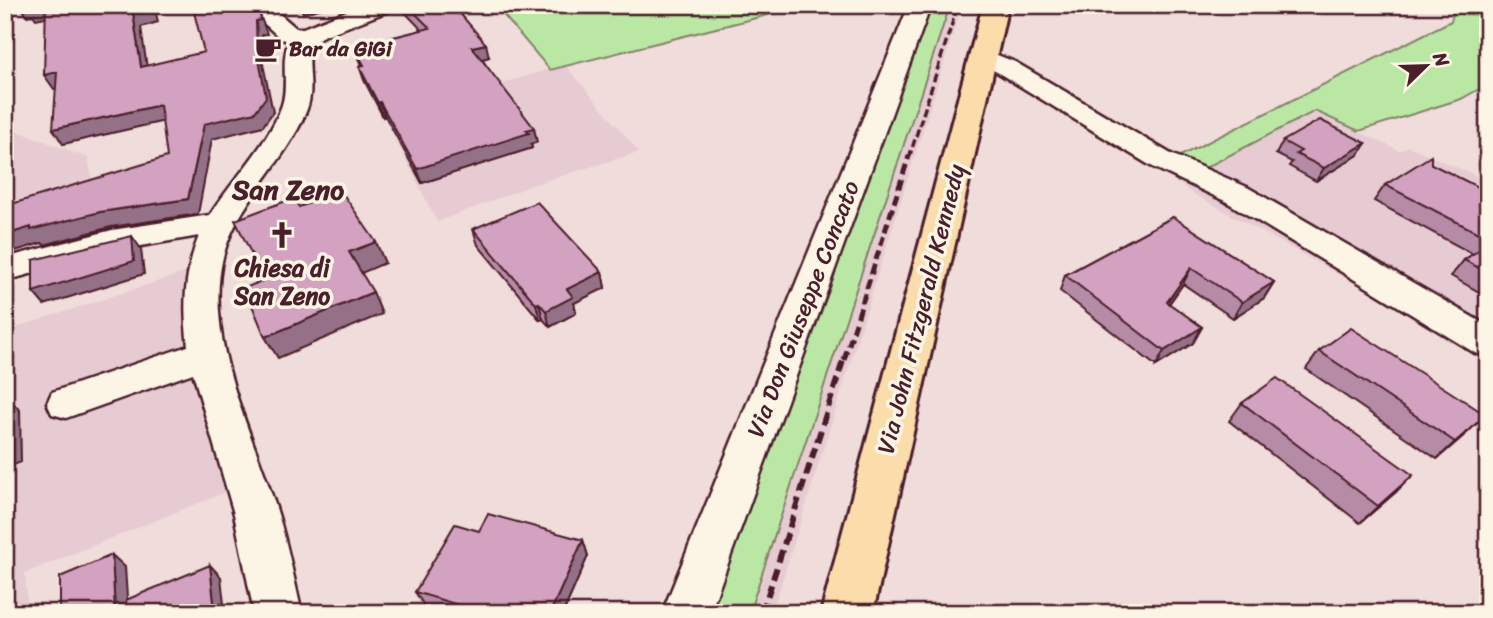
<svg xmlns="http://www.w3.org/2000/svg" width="1493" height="618" font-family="Sriracha,sans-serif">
  <rect width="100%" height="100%" fill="#f0dcda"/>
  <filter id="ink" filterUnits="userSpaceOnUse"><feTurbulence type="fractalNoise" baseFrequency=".0143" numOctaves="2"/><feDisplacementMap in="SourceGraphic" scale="14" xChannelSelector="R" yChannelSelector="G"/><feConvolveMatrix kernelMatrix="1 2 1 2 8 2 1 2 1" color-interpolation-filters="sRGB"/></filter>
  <g filter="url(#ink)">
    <path fill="#e7cbd2" d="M950 5H962L772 613H749Z
      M566 66 639 152 535 184 437 222 386 120 549 69Z
      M1315 111 1400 151 1408 146 1488 181V357L1190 192 1178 182Z
      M15 130 88 158 94 188 5 214V133Z
      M193 270 231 490 25 573 28 613H5V331Z"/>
    <path fill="#bbe7a5" stroke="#828368" stroke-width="2" d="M495 5H807L550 70Z
      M930 5H950L749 613H704Z
      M1444 5H1488V84L1461 99 1359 131 1315 111 1178 182 1160 166 1451 21 1454 11Z"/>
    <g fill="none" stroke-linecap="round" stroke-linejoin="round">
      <defs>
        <path id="minor" d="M244 5H269L296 28H303L362 5H394L391 10 321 37 311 46C306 67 315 88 307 109 287 162 237 201 223 257 203 341 254 435 278 514 288 546 294 580 302 613H254L234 514 193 373 66 418 52 414 47 403 52 392 188 346C183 307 184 273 199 236L112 251 5 281V258L112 230 210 215C233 179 268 145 282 105 289 84 280 61 289 41L281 39Z
          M909 5H931L710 613H662Z
          M982 49 1015 62 1171 154 1247 187 1488 326V357L1475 353 1225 201 1151 166 997 72 973 61 970 56 973 51Z"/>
        <path id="major" d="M983 5H1008L873 613H821Z"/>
      </defs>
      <use href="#minor" stroke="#4a1f2b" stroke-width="5"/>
      <use href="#major" stroke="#4a1f2b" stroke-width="6"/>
      <use href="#minor" fill="#fcf5e5" fill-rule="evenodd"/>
      <use href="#major" fill="#faddab" fill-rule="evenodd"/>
      <path stroke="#4a1f2b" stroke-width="3.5" stroke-dasharray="8 3.5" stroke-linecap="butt" d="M909 158 958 5"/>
      <path stroke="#4a1f2b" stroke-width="5" stroke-dasharray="10 5" stroke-linecap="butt" d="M844 360 909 156"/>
      <path stroke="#4a1f2b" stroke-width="6" stroke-dasharray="12 6" stroke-linecap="butt" d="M762 613 844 358"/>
    </g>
    <path fill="#b58ba5" stroke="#4a1f2b" stroke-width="2" d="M398 5H468L466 7 467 11 460 13 489 57 482 59 537 142 531 144 532 148 422 183 385 116 383 117 364 80 359 66 362 65 354 47 422 30Z
      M1283 141 1366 143 1358 155 1316 181 1289 166 1292 162 1276 154Z
      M1431 164 1488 192V297L1451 276 1464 260 1473 254 1374 201 1385 185Z
      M1173 217 1274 282 1264 298 1233 318 1183 284 1169 304 1202 327 1193 343 1156 366 1060 291 1065 275Z
      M473 229 602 272 605 288 574 303 576 313 550 327 543 319 540 320 478 245Z
      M1319 351 1468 432 1437 459 1306 369Z
      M1242 403 1396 492 1360 523 1229 421Z
      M479 531 583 540 588 556 563 613H442L425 607 415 592Z"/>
    <path fill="#947186" stroke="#4a1f2b" stroke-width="2" d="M20 5H49L55 15 36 19 33 15 27 16Z
      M150 5H154L158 22 141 27 149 82 141 67 133 13Z
      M300 5H335L303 13Z
      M451 5H468V6L466 7 467 11 454 15Z
      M260 15 267 34 262 35 263 64 273 112 263 126 212 139 198 214 111 227 44 245 42 243 5 254V235L31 227 100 212 188 199 204 124 257 49 256 21Z
      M486 44 489 57 476 61 472 47Z
      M57 72 66 87 54 89 44 75Z
      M380 102 385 116 383 117 378 103Z
      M160 105 169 120 63 144 53 129Z
      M534 128 537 142 531 144 532 148 422 183 417 169Z
      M5 130 13 141V170L5 172Z
      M1366 143 1358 155 1316 181 1324 168Z
      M132 236 141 249 144 274 44 305 33 292Z
      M376 242 385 263 359 274 349 252Z
      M1191 268 1183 284 1159 318 1167 302Z
      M602 272 605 288 574 303 576 313 550 327 546 311 567 289Z
      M1274 282 1264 298 1233 318 1242 302Z
      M373 292 382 314 278 358 265 337Z
      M539 303 543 319 540 320 536 304Z
      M1202 327 1193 343 1156 366 1164 351Z
      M5 395 20 410 21 462 5 468Z
      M1486 415 1468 432 1437 459 1455 442Z
      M1413 475 1396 492 1360 523 1378 506Z
      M583 540 588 556 563 613H550Z
      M112 555 125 567 128 613H115Z
      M210 565 221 577 225 613H215Z"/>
    <path fill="#d3a2c0" stroke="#4a1f2b" stroke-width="2" d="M46 5H150L151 8 133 13 141 67 204 52 193 8 206 5H249L260 15 261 20 256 21 257 49 266 97 255 112 204 124 188 199 100 212 31 230V227L5 235V206L167 157 160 105 53 129 57 72 44 75Z
      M407 5H453L486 44 472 47 534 128 526 130 529 133 417 169 380 102 378 103 359 66 364 65 354 47 430 28Z
      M1320 120 1366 143 1324 168 1296 154 1301 151 1283 141Z
      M1431 156V164L1488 192V238L1385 185Z
      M341 191 376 242 349 252 373 292 265 337 245 288 264 280 235 220 294 198 299 207Z
      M537 202 602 272 567 289 573 297 546 311 539 303 536 304 473 229Z
      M1173 217 1274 282 1242 302 1191 268 1167 302 1202 327 1164 351 1065 275Z
      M132 236 134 261 33 292V260Z
      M1488 244V273L1464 260Z
      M1351 328 1486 415 1455 442 1319 351Z
      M1277 378 1413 475 1378 506 1242 403Z
      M488 514 583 540 550 613H485L415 592 455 524 479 531Z
      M112 555 115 613H60V577Z
      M210 565 215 613H127L126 600Z
      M960 605 987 613H959Z"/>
  </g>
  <defs>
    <symbol id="cafe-bare" viewBox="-9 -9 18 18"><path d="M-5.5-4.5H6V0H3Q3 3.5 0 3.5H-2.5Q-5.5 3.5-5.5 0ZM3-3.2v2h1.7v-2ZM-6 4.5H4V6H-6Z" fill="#4a1f2b" stroke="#fcf5e5" stroke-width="2.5" paint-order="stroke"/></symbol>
    <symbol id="church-bare" viewBox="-9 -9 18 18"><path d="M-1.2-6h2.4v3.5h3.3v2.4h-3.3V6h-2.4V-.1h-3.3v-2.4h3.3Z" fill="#4a1f2b" stroke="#fcf5e5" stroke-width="2.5" paint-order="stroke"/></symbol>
  </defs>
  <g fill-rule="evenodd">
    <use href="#cafe-bare" x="249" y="30" width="38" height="38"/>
    <use href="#church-bare" x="263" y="216" width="38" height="38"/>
  </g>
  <g text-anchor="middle" stroke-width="7" stroke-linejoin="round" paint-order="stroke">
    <g font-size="21" font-weight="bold" fill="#4a1f2b" stroke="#fcf5e5" text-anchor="start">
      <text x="289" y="56">Bar da GiGi</text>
    </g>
    <g font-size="24" font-weight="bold" fill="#4a1f2b" stroke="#fcf5e5">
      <text x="282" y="276">Chiesa di<tspan x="282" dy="28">San Zeno</tspan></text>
    </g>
    <g font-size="24" fill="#4a1f2b" stroke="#fcf5e5">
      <text transform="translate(803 309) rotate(-69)" y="8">Via Don Giuseppe Concato</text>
      <text transform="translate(921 309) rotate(-76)" y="8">Via John Fitzgerald Kennedy</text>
    </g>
    <g font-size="28" font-weight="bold" fill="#4a1f2b" stroke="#fcf5e5">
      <text x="288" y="199">San Zeno</text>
    </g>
  </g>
  <rect width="1493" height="618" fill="none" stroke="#fcf5e5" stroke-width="28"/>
  <rect x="14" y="14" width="1465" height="590" fill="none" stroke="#4a1f2b" stroke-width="2.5" filter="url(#ink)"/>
  <g transform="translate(1426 66) rotate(67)" stroke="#fcf5e5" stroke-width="5" paint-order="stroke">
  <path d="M0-5L12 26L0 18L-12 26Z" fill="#4a1f2b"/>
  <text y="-10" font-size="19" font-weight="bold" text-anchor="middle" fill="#4a1f2b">N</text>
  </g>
</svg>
